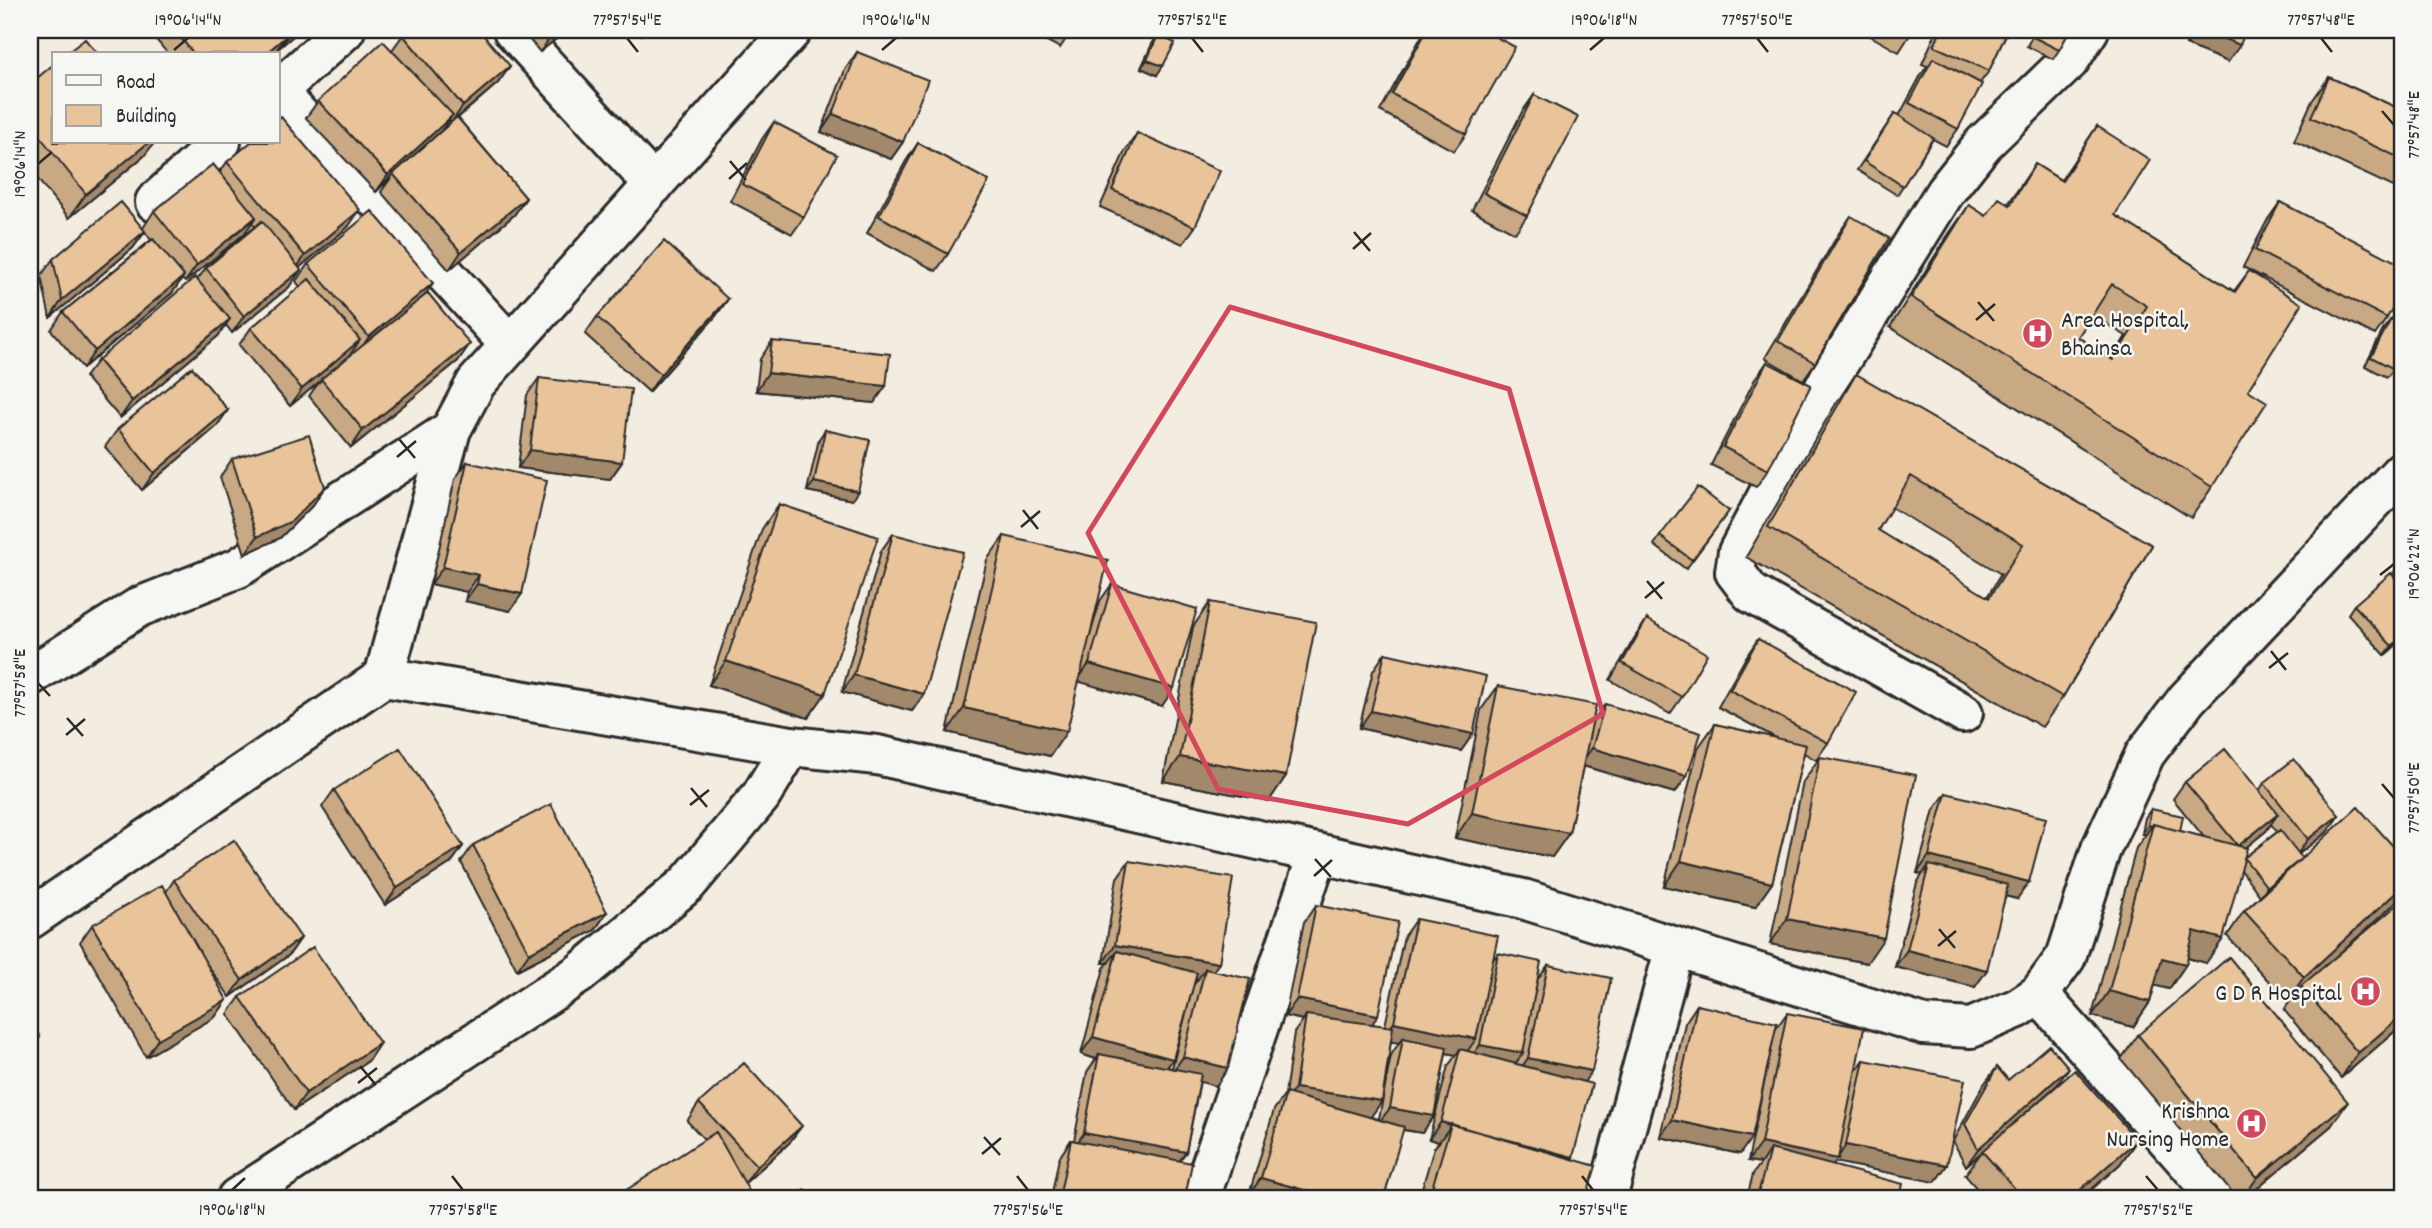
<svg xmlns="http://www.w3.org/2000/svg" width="2432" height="1228" font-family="Dekko,sans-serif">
  <rect width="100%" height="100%" fill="#f3ece0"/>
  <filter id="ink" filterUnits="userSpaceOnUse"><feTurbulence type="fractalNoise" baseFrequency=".0143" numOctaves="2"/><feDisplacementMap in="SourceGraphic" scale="14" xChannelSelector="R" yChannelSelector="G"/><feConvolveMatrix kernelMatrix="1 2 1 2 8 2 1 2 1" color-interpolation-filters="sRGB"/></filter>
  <g filter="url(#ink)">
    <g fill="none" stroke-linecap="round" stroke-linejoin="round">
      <defs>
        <path id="street" d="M513 30 654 185
          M278 90 345 30
          M278 92 510 345
          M155 202 221 142
          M30 676 139 607 238 568 451 430
          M384 677 791 746 877 755 1523 899 1924 1025 1971 1028 2018 1008 2039 994 2066 957 2101 849 2145 754 2187 699 2402 471
          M1963 713 1751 593 1735 572 1738 552 1829 379 1945 192 1984 143 2069 61 2089 30
          M30 919 384 677 451 430 476 383 792 30
          M2039 994 2219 1198
          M237 1198 579 974 687 884 761 796 791 746
          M1200 1198 1318 853
          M1607 1198 1675 947"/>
      </defs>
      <use href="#street" stroke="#2b2b2b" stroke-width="44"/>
      <use href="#street" stroke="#f6f6f2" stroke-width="38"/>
    </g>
    <path fill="#c8a984" stroke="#2b2b2b" stroke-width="2" fill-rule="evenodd" d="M148 30H300L279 48V47L274 54H168Z
      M521 30H567L540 52Z
      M637 30H648L642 35Z
      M1026 30H1072L1060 48Z
      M1425 30H1483L1466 134 1454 151 1380 111Z
      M1867 30H1913L1899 52 1865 33Z
      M1937 30H2008L1989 71 1980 83 1958 129 1946 146 1933 139 1897 195 1857 170 1895 113 1899 116 1921 75 1927 66 1922 64Z
      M2035 30H2070L2059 50 2053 59 2027 46Z
      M2192 30H2246L2228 62 2186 45Z
      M403 35 510 66 498 83 458 118 526 198 514 215 449 270 381 192 391 178 376 192 306 118 318 101 392 50ZM449 120 451 123 442 131Z
      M1158 35 1157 75 1141 68 1152 44Z
      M857 52 903 142 891 159 821 132 845 70Z
      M2329 77 2402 110V191L2294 141 2312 101Z
      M30 84 144 156 69 218 30 170Z
      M1534 95 1527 216 1515 233 1472 210 1522 112Z
      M774 122 804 217 792 234 730 201 762 139Z
      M2097 126 2115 215 2234 291 2249 271 2248 390 2212 487 2191 518 1890 327 1948 235 1969 205 1986 216 2008 204 2035 164 2061 180ZM2092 315 2126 336 2112 359 2078 337Z
      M1137 133 1195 227 1183 244 1100 207 1125 151Z
      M918 143 948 254 936 271 867 233 906 161Z
      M227 162 348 227 299 268 289 287 232 333 226 325 218 336 120 418 85 377 98 360 197 280 206 268 255 227 252 223 244 234 185 282 182 279 172 293 83 368 51 330 63 312 151 240 145 232 133 248 50 318 41 276 53 259 143 228 154 211 220 172Z
      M2280 202 2387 318 2375 335 2243 267 2268 219Z
      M1851 216 1815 363 1803 380 1765 358 1839 233Z
      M308 264 424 296 458 361 351 448 309 396 320 381 290 406 239 345 251 328 300 287 296 281Z
      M2402 294V318L2393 313Z
      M728 299 716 316 649 392 585 334 597 317Z
      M2391 319 2394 369 2387 377 2365 366 2384 328Z
      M772 341 874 403 756 391 760 359Z
      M1767 362 1768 470 1756 487 1711 465 1755 379Z
      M1856 374 2152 545 2063 697 2042 727 1746 557 1835 405ZM1891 507 2001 574 1987 597 1878 530Z
      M539 378 622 462 610 479 518 468 527 395Z
      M228 410 216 427 142 490 105 447 118 429Z
      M825 430 852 500 807 491 819 439Z
      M232 459 313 505 280 538 245 554 220 477Z
      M467 462 510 611 465 601 467 592 431 584 455 479Z
      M779 504 825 694 808 718 709 685 762 529Z
      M1729 511 1686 569 1654 545 1660 536Z
      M893 534 924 694 912 711 842 692 881 551Z
      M1004 536 1090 636 1100 601 1112 584 1162 706 1079 681 1050 756 947 732 987 560Z
      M2402 561V640L2385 655 2348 614 2354 605 2392 575Z
      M1210 602 1286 776 1269 801 1163 781 1193 627Z
      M1647 619 1682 697 1670 714 1610 680 1635 637Z
      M1758 639 1828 743 1816 760 1804 753 1772 883 1755 907 1664 886 1698 748 1715 724 1776 738 1718 707 1746 657Z
      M1385 653 1473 734 1461 751 1359 728 1373 671Z
      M1498 686 1593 721 1605 704 1687 776 1675 793 1583 766 1569 833 1552 857 1455 838 1481 710Z
      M1820 757 1867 963 1770 944 1803 782Z
      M2185 782 2259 791 2264 783 2339 815 2327 832 2299 854 2302 858 2401 898 2326 965 2402 1025 2341 1078 2284 1010 2298 990 2287 1001 2227 936 2244 911 2260 896 2241 870 2206 963 2187 958 2186 964 2169 989 2155 985 2150 1002 2133 1027 2092 1016 2136 848 2146 834H2142L2145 818 2151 809 2180 831 2204 837 2173 799ZM2271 824 2277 832 2244 858 2245 848 2266 831Z
      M334 790 463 846 451 863 385 905 322 807Z
      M1946 793 2017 899 2006 896 1975 987 1895 967 1917 883 1922 875 1917 873 1934 810Z
      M473 845 607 912 595 930 517 970 461 862Z
      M1129 861 1213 971 1228 1068 1216 1086 1200 1081 1186 1152 1179 1161 1185 1198H1051L1059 1158 1071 1140 1074 1141 1087 1072 1096 1059 1081 1054 1104 968 1108 963H1103L1117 878ZM1195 978 1198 979 1193 986 1172 1068 1167 1067 1173 1059Z
      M174 880 301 938 289 955 230 997 204 960 227 1000 215 1017 146 1057 80 942 92 925 166 892Z
      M1316 905 1378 1015 1371 1024 1385 1026 1404 936 1416 919 1493 960 1498 953 1538 979 1548 965 1584 1082 1573 1157 1571 1159 1586 1198H1419L1434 1148 1439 1142 1429 1139 1448 1066 1456 1055 1446 1053 1434 1116 1422 1133 1403 1130 1249 1195 1274 1110 1285 1094 1294 1033 1303 1020 1285 1016 1304 922ZM1391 1041 1399 1043 1391 1055 1379 1119 1370 1117 1382 1101Z
      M240 997 368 1061 294 1110 228 1014Z
      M1697 1005 1775 1030 1787 1013 1855 1072 1864 1060 1947 1165 1935 1182 1835 1162 1833 1166 1900 1198H1747L1753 1174 1761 1163 1748 1161 1773 1040 1740 1154 1660 1137 1685 1023Z
      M2138 1035 2331 1126 2245 1198H2237L2121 1059Z
      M1997 1067 2008 1080 2057 1085 2137 1140 2120 1164 2082 1198H1985L1965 1175 1981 1153 1966 1166 1953 1141 1984 1084Z
      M699 1103 789 1143 745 1183 687 1121Z"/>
    <path fill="#a3896c" stroke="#2b2b2b" stroke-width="2" d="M293 30H300L279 48 292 31Z
      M558 30H567L540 52 552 35Z
      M2197 30H2202L2240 45 2228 62 2186 45Z
      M285 37 274 54H265Z
      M1147 60 1163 66 1157 75 1141 68Z
      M510 66 498 83 451 123 463 106Z
      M833 114 903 142 891 159 821 132Z
      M453 115 440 132 393 174 376 192 388 175Z
      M149 142H155L144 156 69 218 86 194Z
      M526 198 514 215 449 270 461 252Z
      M360 210 348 227 293 273 305 256Z
      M256 217 244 234 185 282 197 265Z
      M145 231 133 248 50 318 62 300Z
      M301 270 289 287 232 333 244 316Z
      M184 276 172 293 83 368 95 351Z
      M433 283 421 301 357 354 369 337Z
      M728 299 716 316 649 392 661 374Z
      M230 319 218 336 120 418 132 401Z
      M360 340 348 358 290 406 302 389Z
      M470 344 458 361 351 448 363 430Z
      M768 373 886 386 874 403 756 391Z
      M228 410 216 427 142 490 154 473Z
      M530 450 622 462 610 479 518 468Z
      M814 482 858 491 852 500 807 491Z
      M325 487 313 505 280 538 245 554 257 537Z
      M443 567 479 575 467 592 431 584Z
      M477 584 522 594 510 611 465 601Z
      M2402 637V640L2385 655 2392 646Z
      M726 661 825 694 808 718 709 685Z
      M1089 664 1174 688 1162 706 1077 681Z
      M854 675 924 694 912 711 842 692Z
      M964 708 1067 731 1050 756 947 732Z
      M1371 711 1473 734 1461 751 1359 728Z
      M1592 748 1687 776 1675 793 1580 765Z
      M1180 757 1286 776 1269 801 1163 781Z
      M1472 813 1569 833 1552 857 1455 838Z
      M2278 814 2266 831 2226 864 2238 846Z
      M2339 815 2327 832 2296 856 2308 839Z
      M2148 825H2152L2146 834H2142Z
      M463 846 451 863 385 905 397 888Z
      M1929 856 2029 882 2017 899 1926 876 1929 865 1922 875 1917 873Z
      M2303 859 2260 896 2267 887Z
      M1681 861 1772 883 1755 907 1664 886Z
      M2402 887V896L2401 898 2302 987 2301 986 2298 990 2287 1001 2304 977Z
      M607 912 595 930 517 970 529 953Z
      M1787 919 1884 938 1867 963 1770 944Z
      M2194 931 2223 939 2206 963 2177 955Z
      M301 938 289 955 230 997 242 980Z
      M1115 945 1219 963 1207 980 1205 969 1198 979 1113 964 1117 951 1108 963H1103Z
      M1907 950 1987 970 1975 987 1895 967Z
      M2162 958 2186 964 2169 989 2145 983Z
      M2109 991 2150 1002 2133 1027 2092 1016Z
      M1297 999 1378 1015 1366 1033 1306 1015 1303 1020 1285 1016Z
      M227 1000 215 1017 146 1057 158 1039Z
      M2402 1015V1025L2341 1078 2358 1053Z
      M1394 1022 1476 1039 1464 1056 1460 1049 1456 1055 1402 1044 1403 1038 1399 1043 1382 1040Z
      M40 1037 30 1051V1043Z
      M1093 1037 1173 1059 1161 1076 1099 1054 1096 1059 1081 1054Z
      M380 1043 368 1061 294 1110 306 1093Z
      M1480 1045 1523 1053 1511 1070 1468 1062Z
      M1183 1057 1228 1068 1216 1086 1171 1074Z
      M1528 1058 1592 1071 1580 1088 1516 1075Z
      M2069 1068 2057 1085 1966 1166 1978 1149Z
      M1295 1088 1382 1101 1370 1118 1283 1105Z
      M2348 1102 2331 1126 2245 1198H2243L2257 1178Z
      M1390 1108 1434 1116 1422 1133 1377 1125Z
      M1672 1120 1752 1137 1740 1154 1660 1137Z
      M1441 1122 1451 1125 1439 1142 1429 1139Z
      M1451 1125 1573 1157 1561 1174Z
      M802 1126 789 1143 745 1183 757 1166Z
      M1084 1133 1186 1152 1173 1169 1072 1150Z
      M2137 1140 2120 1164 2082 1198H2071Z
      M1761 1143 1837 1159 1846 1145 1947 1165 1935 1182 1835 1162 1826 1176 1770 1149 1761 1163 1748 1161Z
      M1261 1178 1333 1198H1260L1249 1195Z"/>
    <path fill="#e9c49a" stroke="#2b2b2b" stroke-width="2" fill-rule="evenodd" d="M174 30H279L285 37 265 54H194Z
      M409 30H479L510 66 463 106 403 35Z
      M548 30H558L552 35Z
      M1427 30H1483L1515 47 1466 134 1392 94Z
      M1902 30H1913L1911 35Z
      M1941 30H2008L1989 71 1934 46Z
      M2037 30H2070L2059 50 2033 37Z
      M2202 30H2246L2240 45Z
      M1158 35 1175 43 1163 66 1147 60Z
      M85 39 98 54H66Z
      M383 41 453 115 388 175 318 101Z
      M857 52 928 80 903 142 833 114Z
      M1933 58 1982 84 1958 129 1909 103Z
      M54 64V142H149L86 194 30 124V84Z
      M2329 77 2402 110V159L2311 117Z
      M1534 95 1578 117 1527 216 1484 193Z
      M1895 113 1933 138 1903 186 1864 161Z
      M281 117 360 210 305 256 227 162 251 142H278V119Z
      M457 117 526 198 461 252 393 174Z
      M774 122 837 155 804 217 742 184Z
      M2097 126 2150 160 2115 215 2235 292 2249 271 2302 304 2248 390 2267 402 2212 487 1911 297 1969 205 1986 216 1999 198 2010 205 2035 164 2062 181ZM2112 284 2147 306 2113 360 2078 337Z
      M1137 133 1220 171 1195 227 1112 190Z
      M918 143 989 181 948 254 879 216Z
      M213 164 256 217 197 265 154 211Z
      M121 202 145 231 62 300 53 259Z
      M2280 202 2402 265V290L2387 318 2255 250Z
      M372 211 433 283 369 337 308 264Z
      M1851 216 1889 238 1815 363 1778 341Z
      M262 221 301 270 244 316 206 268Z
      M153 239 184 276 95 351 63 312Z
      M664 241 728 299 661 374 597 317Z
      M195 277 230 319 132 401 98 360Z
      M309 279 360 340 302 389 251 328Z
      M428 293 470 344 363 430 321 379Z
      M2391 319 2402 325V352L2394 369 2371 357Z
      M772 341 890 354 886 386 768 373Z
      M1767 362 1811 385 1768 470 1723 447Z
      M192 367 228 410 154 473 118 429Z
      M1856 374 2152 545 2063 697 1768 527ZM1911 476 2023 544 1989 598 1878 530Z
      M539 378 631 389 622 462 530 450Z
      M825 430 870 440 858 491 814 482Z
      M309 435 325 487 292 521 257 537 232 459Z
      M467 462 547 480 522 594 477 584 479 575 443 567Z
      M1698 487 1729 511 1692 560 1660 536Z
      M779 504 878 537 825 694 726 661Z
      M893 534 963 552 924 694 854 675Z
      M1004 536 1108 560 1067 731 964 708Z
      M2391 573 2402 586V637L2392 646 2354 605Z
      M1112 584 1197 609 1174 688 1089 664Z
      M1210 602 1316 622 1286 776 1180 757Z
      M1647 619 1707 654 1682 697 1622 663Z
      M1758 639 1856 692 1828 743 1730 690Z
      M1385 653 1486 676 1473 734 1371 711Z
      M1498 686 1596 705 1569 833 1472 813Z
      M1605 704 1701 733 1687 776 1592 748Z
      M1715 724 1806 745 1772 883 1681 861Z
      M400 748 463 846 397 888 334 790Z
      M2225 749 2278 814 2238 846 2185 782Z
      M1820 757 1916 775 1884 938 1787 919Z
      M2294 759 2339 815 2308 839 2264 783Z
      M1946 793 2046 818 2029 882 1929 856Z
      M551 804 607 912 529 953 473 845Z
      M2358 807 2402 856V887L2304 977 2244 911Z
      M2151 809 2183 816 2180 831 2153 824V826L2148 825Z
      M2153 824 2247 848 2223 939 2194 931 2186 964 2162 958 2150 1002 2109 991Z
      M2280 830 2302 858 2267 887 2244 858Z
      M234 840 301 938 242 980 174 880Z
      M1129 861 1233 878 1219 963 1115 945Z
      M1929 865 2008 885 1987 970 1907 950Z
      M162 885 227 1000 158 1039 92 925Z
      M2402 901V1015L2358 1053 2301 986Z
      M1316 905 1398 922 1378 1015 1297 999Z
      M1416 919 1498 936 1476 1039 1394 1022Z
      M313 947 380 1043 306 1093 240 997Z
      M1117 951 1197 973 1173 1059 1093 1037Z
      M1498 953 1541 962 1523 1053 1480 1045Z
      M2229 957 2348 1102 2257 1178 2138 1035Z
      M1548 965 1611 978 1592 1071 1528 1058Z
      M1205 969 1250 979 1228 1068 1183 1057Z
      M1697 1005 1777 1023 1752 1137 1672 1120Z
      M1787 1013 1864 1028 1838 1159 1761 1143Z
      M1306 1015 1393 1027 1382 1101 1295 1088Z
      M30 1021 40 1037 30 1043Z
      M1403 1038 1447 1047 1434 1116 1390 1108Z
      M2049 1045 2069 1068 1978 1149 1965 1124 1997 1067 2008 1080Z
      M1460 1049 1592 1084 1573 1157 1441 1122Z
      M1099 1054 1201 1074 1186 1152 1084 1133Z
      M1864 1060 1965 1080 1947 1165 1846 1145Z
      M744 1063 802 1126 757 1166 699 1103Z
      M2075 1070 2137 1140 2071 1198H2023L1982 1151Z
      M1286 1093 1404 1127 1384 1198H1333L1261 1178Z
      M1451 1124 1596 1166 1586 1198H1429Z
      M716 1132 753 1198H614Z
      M1071 1140 1192 1163 1185 1198H1059Z
      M1770 1149 1903 1184 1900 1198H1757Z
      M805 1190 811 1198H795Z"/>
  </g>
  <path fill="none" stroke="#d1495b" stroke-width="5" stroke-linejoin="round" d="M1230 307 1509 389 1603 714 1408 824 1218 789 1088 533Z"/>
  <path fill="none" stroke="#2b2b2b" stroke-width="2.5" d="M627 38 638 52M1192 38 1203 52M1757 38 1768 52M2321 38 2332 52M174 50 188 38M882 50 896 38M1590 50 1604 38M2382 111 2394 125M730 161 746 180M38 164 52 152M729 179 747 163M1354 232 1370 251M1353 249 1371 233M1978 302 1994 321M1976 320 1995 304M399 439 415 458M397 457 416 441M1023 510 1038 529M1021 527 1040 511M2380 575 2394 564M1647 581 1662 599M1645 598 1664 582M2271 651 2286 670M2269 668 2288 653M38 683 50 696M67 718 83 736M66 735 85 719M2382 784 2394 798M691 788 707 807M690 805 709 790M1315 859 1331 877M1314 876 1332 860M1939 929 1955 948M1938 946 1956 931M360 1066 376 1085M358 1083 377 1068M984 1137 1000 1155M982 1154 1001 1138M452 1176 463 1190M1017 1176 1028 1190M1582 1176 1593 1190M2146 1176 2158 1190M232 1190 245 1178"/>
  <defs>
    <symbol id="hospital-disc" viewBox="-11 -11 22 22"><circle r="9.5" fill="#d1495b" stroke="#f6f6f2"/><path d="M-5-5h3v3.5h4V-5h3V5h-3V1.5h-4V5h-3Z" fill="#fff"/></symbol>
  </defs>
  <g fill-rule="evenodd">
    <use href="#hospital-disc" x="2020" y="316" width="35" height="35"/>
    <use href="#hospital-disc" x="2348" y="974" width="35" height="35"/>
    <use href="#hospital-disc" x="2234" y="1106" width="35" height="35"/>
  </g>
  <g text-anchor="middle" stroke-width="5" stroke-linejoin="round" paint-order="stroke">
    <g font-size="24" fill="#2b2b2b" stroke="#f6f6f2" text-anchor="end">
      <text x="2061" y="327" text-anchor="start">Area Hospital,<tspan x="2061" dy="28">Bhainsa</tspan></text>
      <text x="2342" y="1000">G D R Hospital</text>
      <text x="2229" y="1118">Krishna<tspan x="2229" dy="28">Nursing Home</tspan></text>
    </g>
  </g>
  <rect width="2432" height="1228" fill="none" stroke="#f6f6f2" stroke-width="77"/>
  <rect x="52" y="52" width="228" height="91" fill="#f6f6f2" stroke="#a5a5a2" stroke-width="2"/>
  <rect x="66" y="75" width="35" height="10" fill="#f6f6f2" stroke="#a5a5a2" stroke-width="2"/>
  <text x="116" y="88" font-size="21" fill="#2b2b2b">Road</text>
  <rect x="66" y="105" width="35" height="21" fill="#e9c49a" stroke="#a5a5a2" stroke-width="2"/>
  <text x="116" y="122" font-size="21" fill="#2b2b2b">Building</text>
  <rect x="38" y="38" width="2356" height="1152" fill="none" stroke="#2b2b2b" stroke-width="2.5"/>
  <g font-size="18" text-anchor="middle" fill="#2b2b2b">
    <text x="188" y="25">19°06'14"N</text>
    <text x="627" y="25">77°57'54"E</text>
    <text x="896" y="25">19°06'16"N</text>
    <text x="1192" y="25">77°57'52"E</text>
    <text x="1604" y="25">19°06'18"N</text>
    <text x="1757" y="25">77°57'50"E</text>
    <text x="2321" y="25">77°57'48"E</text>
    <text transform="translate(2413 125) rotate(-90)" y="6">77°57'48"E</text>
    <text transform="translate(19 164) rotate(-90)" y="6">19°06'14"N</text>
    <text transform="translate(2413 564) rotate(-90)" y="6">19°06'22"N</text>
    <text transform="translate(19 683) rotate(-90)" y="6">77°57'58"E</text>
    <text transform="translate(2413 798) rotate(-90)" y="6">77°57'50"E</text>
    <text x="232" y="1215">19°06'18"N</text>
    <text x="463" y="1215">77°57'58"E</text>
    <text x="1028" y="1215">77°57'56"E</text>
    <text x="1593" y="1215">77°57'54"E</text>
    <text x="2158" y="1215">77°57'52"E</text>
  </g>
</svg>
